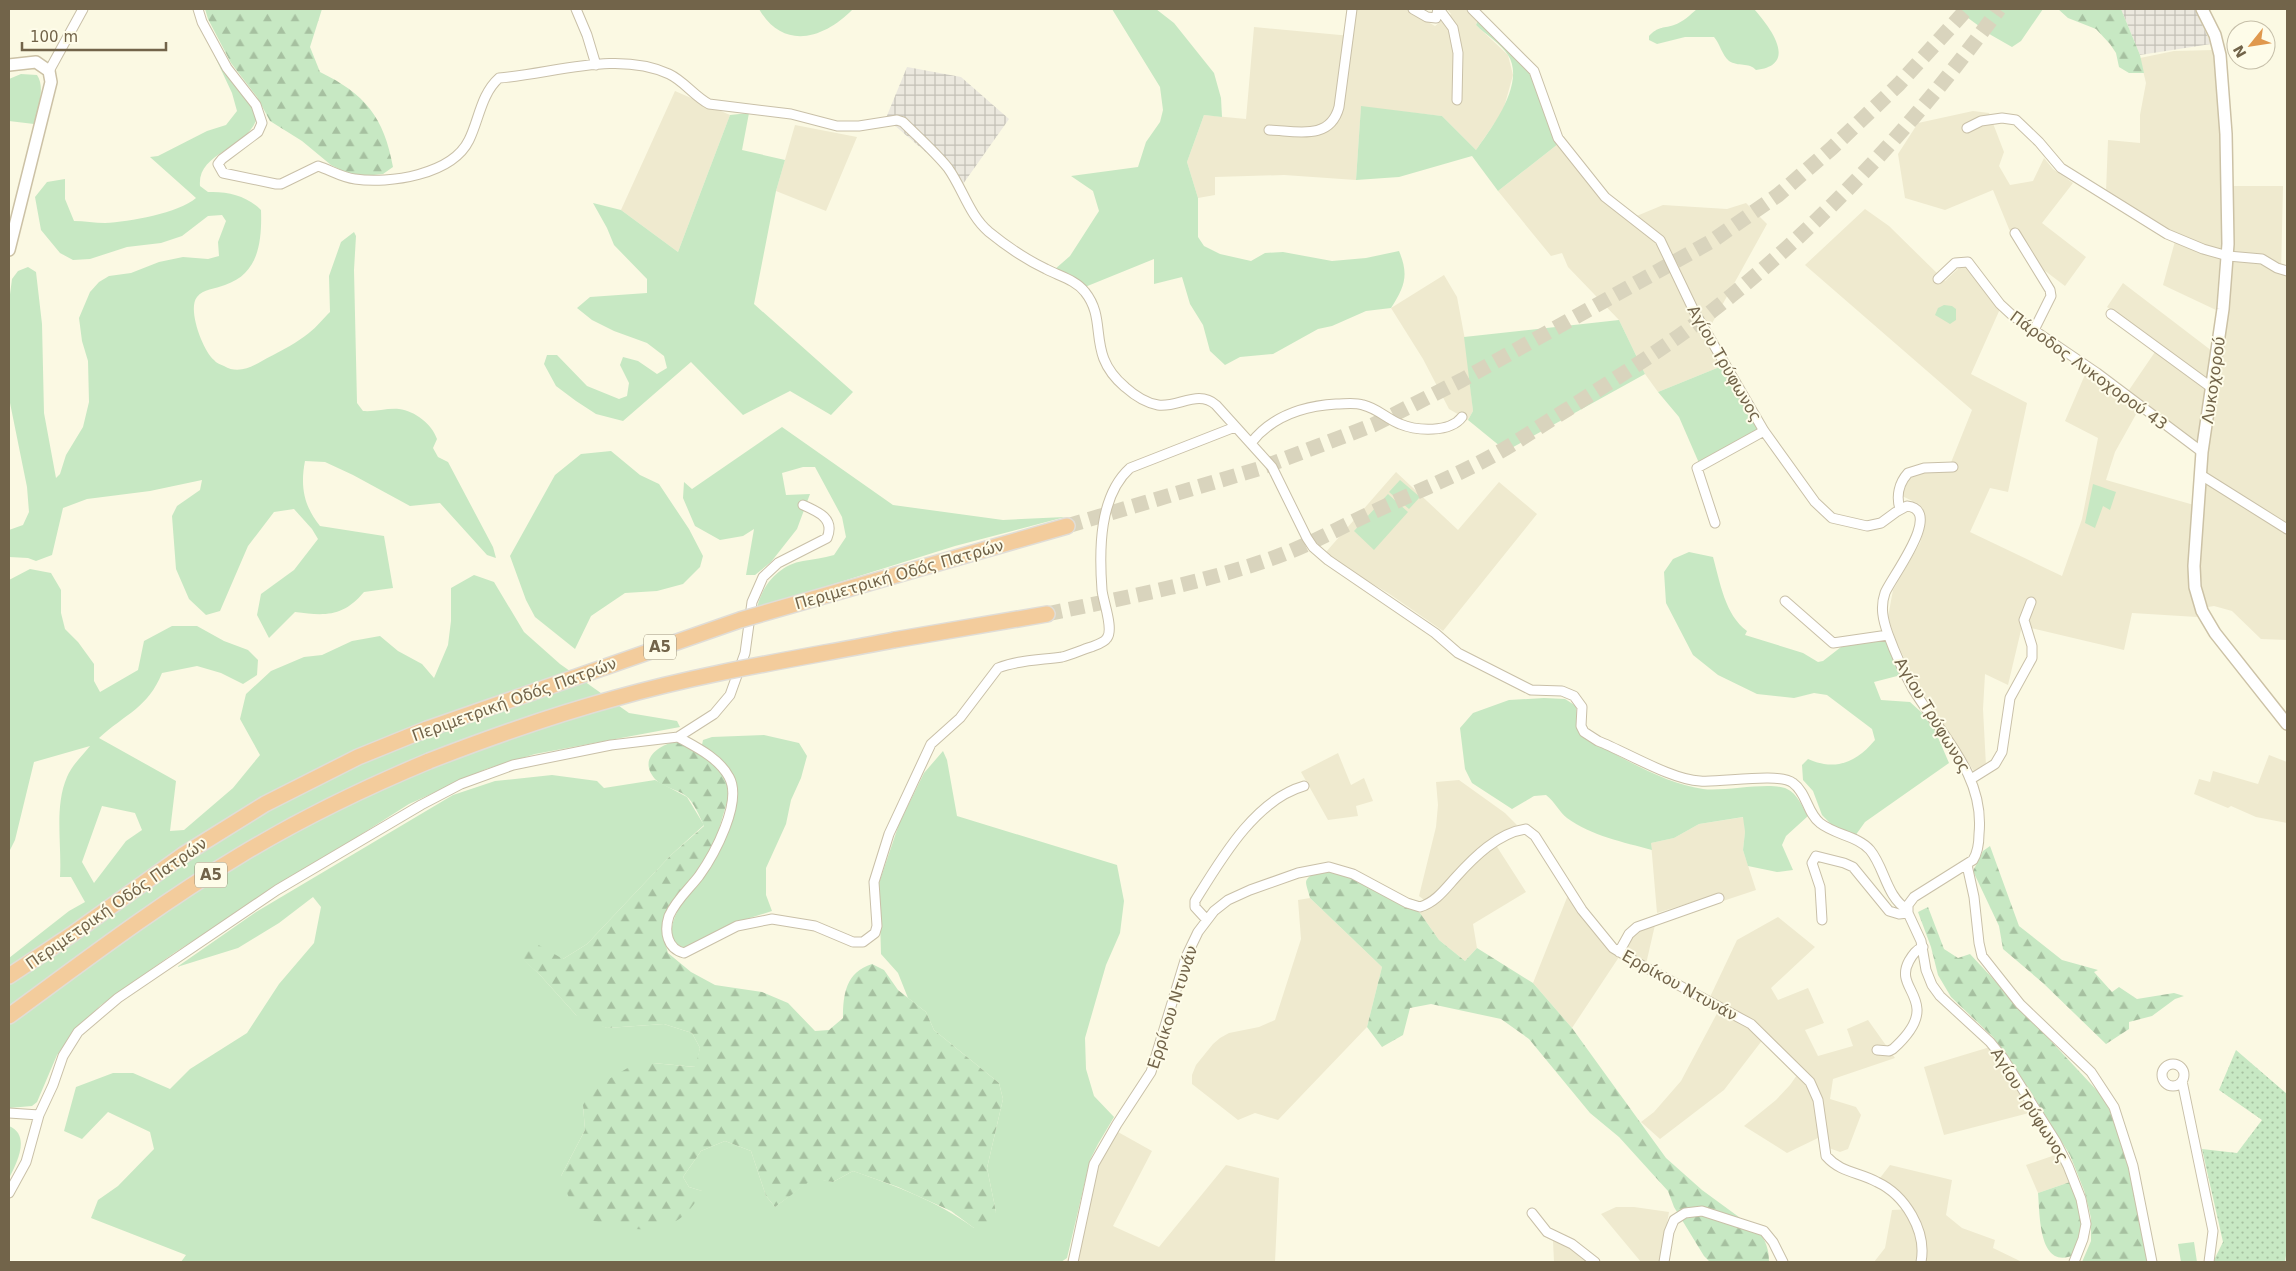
<svg xmlns="http://www.w3.org/2000/svg" width="2296" height="1271" font-family="'DejaVu Sans',sans-serif">
  <defs>
    <pattern id="industrial-grid" width="8" height="8" patternUnits="userSpaceOnUse" patternTransform="scale(1.25)"><rect width="8" height="8" fill="#ebe8de"/><path d="M0 4h8M4 0v8" fill="none" stroke="#c3c0b6"/></pattern>
    <pattern id="forest-firs" width="22" height="20" patternUnits="userSpaceOnUse" patternTransform="scale(1.25)"><rect width="22" height="20" fill="#c7e8c3"/><path d="M5 1l3.5 6h-7zM16 11l3.5 6h-7z" fill="#a6c0a0"/></pattern>
    <pattern id="park-dots" width="8" height="8" patternUnits="userSpaceOnUse" patternTransform="scale(1.25)"><rect width="8" height="8" fill="#c7e8c3"/><path d="M2 2h.1M6 6h.1" fill="none" stroke="#a6c0a0" stroke-width="1.8" stroke-linecap="round"/></pattern>
  </defs>
  <rect width="100%" height="100%" fill="#fbf9e3"/>
  <path fill="#efeacf" d="M1355 9H1406L1435 26 1451 14 1447 9H1482L1476 25 1508 55 1513 75 1503 111 1476 150 1442 116 1361 107 1356 180 1284 175 1215 177V195L1198 198 1187 162 1204 115 1246 119 1254 27 1351 36Z
    M2214 50 2220 137 2222 232 2216 310 2163 285 2177 234 2106 192 2108 140 2140 143V115L2146 83 2140 58 2174 51Z
    M675 91 730 115 678 252 621 210Z
    M1973 111 1989 113 2004 152 1999 166 2010 185 2033 181 2044 158 2053 169 2073 183 2042 223 2086 257 2065 286 2024 255 2009 229 1993 190 1945 210 1905 198 1898 154 1918 123Z
    M795 125 857 137 826 211 776 191Z
    M1558 144 1611 207 1627 220 1663 205 1727 209 1746 203 1767 224 1705 336 1722 366 1658 392 1645 374 1619 320 1568 267 1562 253 1551 256 1498 191Z
    M2233 186H2283L2281 274 2287 276V640L2261 639 2232 611 2214 606 2208 607 2203 592 2200 572 2209 430 2233 247Z
    M1865 209 1889 226 1945 281 1961 266H1969L2000 309 1971 374 2027 403 2008 492 1990 488 1970 532 2062 576 2082 519 2098 438 2065 421 2087 370 2139 409 2115 452 2106 480 2194 505 2188 574 2197 617 2132 613 2124 650 2022 626 2008 685 1985 674 1983 709 1986 766 1975 773 1915 681 1896 641 1888 617 1893 590 1920 543 1924 530 1925 514 1923 509 1919 504 1902 496 1905 483 1916 472 1948 470 1972 410 1805 265Z
    M1444 275 1457 297 1466 345 1473 411 1468 420 1449 409 1423 359 1391 308Z
    M2123 283 2212 351 2198 446 2127 393 2159 346 2107 307Z
    M1396 472 1458 530 1499 482 1537 514 1443 631 1388 593 1342 566 1326 552Z
    M1338 753 1351 785 1364 778 1373 801 1356 806 1358 816 1328 820 1301 772Z
    M2269 755 2287 762V823L2256 817 2231 806 2228 808 2194 794 2199 779 2210 782 2213 771 2258 784Z
    M1459 780 1505 813 1517 825 1492 839 1526 892 1473 924 1477 948 1465 961 1439 940 1420 913 1433 907 1419 896 1436 827 1438 805 1436 782Z
    M1744 817 1745 832 1743 850 1756 890 1720 902 1718 894 1657 913 1651 843 1674 838 1699 824Z
    M1568 895 1580 915 1603 943 1619 957 1572 1028 1533 983Z
    M1310 898 1382 967 1367 1027 1278 1120 1255 1113 1238 1120 1192 1084V1075L1196 1065 1213 1044 1220 1038 1229 1033 1259 1027 1275 1020 1301 939 1298 900Z
    M1778 917 1815 947 1771 988 1778 1000 1808 988 1824 1023 1805 1030 1818 1056 1853 1046 1847 1029 1868 1020 1895 1058 1833 1079 1830 1099 1856 1107 1861 1115 1848 1149 1840 1152 1829 1148 1827 1138H1818L1787 1153 1744 1126 1776 1100 1790 1085 1802 1068 1767 1034 1724 1090 1660 1139 1641 1122 1654 1112 1681 1081 1722 1004 1710 997 1737 940Z
    M1655 925 1646 964 1624 952 1630 937 1636 931Z
    M1990 1047 2018 1090 2029 1113 1944 1135 1924 1067Z
    M1118 1132 1152 1151 1113 1226 1159 1247 1226 1165 1279 1178 1275 1262H1075L1099 1165Z
    M2058 1154 2070 1182 2038 1193 2026 1165Z
    M1890 1165 1952 1180 1946 1215 1962 1228 1995 1240 1993 1248 2022 1262H1874L1885 1248 1892 1210 1911 1209 1895 1190 1880 1178Z
    M1616 1207H1634L1669 1212 1660 1262H1641L1601 1214Z
    M1553 1241 1570 1247 1589 1262H1554Z"/>
  <path fill="url(#industrial-grid)" d="M2121 9H2195L2211 44 2140 55Z
    M907 67 961 77 1009 119 963 184 886 118Z"/>
  <path fill="#c7e8c3" fill-rule="evenodd" d="M759 9H853C824 39 783 51 759 9Z
    M1112 9H1156L1174 23 1214 73 1221 98 1222 117 1204 115 1187 162 1198 198V237L1204 246 1220 254 1251 261 1265 253 1283 252 1332 261 1366 258 1399 251C1409 275 1405 286 1391 308L1366 311 1332 326 1318 329 1273 354 1240 357 1225 365 1210 351 1203 325 1190 304 1182 277 1154 284V259L1085 287 1054 270 1070 256 1099 211 1093 191 1071 176 1138 167 1146 142 1160 122 1163 110 1160 87Z
    M1697 9H1754C1769 26 1800 65 1756 70 1749 62 1738 67 1729 61 1722 55 1720 44 1714 37H1685L1657 44 1649 40V36C1659 26 1661 29 1674 25 1683 22 1690 15 1697 9Z
    M1956 9H2043L2021 41 2012 47 1991 35Z
    M1479 18 1532 72 1558 144 1498 191 1472 156 1399 177 1356 180 1361 106 1442 116 1476 150C1492 127 1526 83 1508 55 1501 44 1485 34 1476 25Z
    M209 44 223 71 253 107 257 118C247 150 197 152 200 186L208 192C228 191 247 196 261 210 262 241 259 274 225 285 215 289 203 289 197 297 187 309 203 351 214 360 216 363 220 364 224 366 237 374 250 368 262 361 276 353 292 346 305 336 314 330 322 320 330 312L329 276 341 242 354 232 356 236 354 270 357 403 363 411C375 412 387 408 399 409 415 411 432 424 437 439L433 448 438 457 448 462 493 547 496 558 487 555 440 503 410 506 353 475 325 462 305 461C300 487 304 506 320 526L384 536 393 588 364 592C343 617 325 616 295 612L269 638 257 615 261 594 294 570 318 539 312 529 294 509 274 512 248 546 220 611 206 615 189 599 176 569 172 516 177 506 200 490 202 480 150 491 87 499 63 508 52 555 36 561 28 558 9 557V530L23 525 29 512 27 487 9 398V302L12 279 18 271 28 267 36 272 42 324 44 413 56 478 60 474 66 455 83 427 89 402 88 361 82 341 79 318 90 292 99 282 109 276 131 273 159 262 183 257 208 259 219 256 218 242 226 221 222 215 208 216 182 236 161 243 127 247 90 259 73 260 60 253 41 230 35 197 47 182 65 179V199L74 221C84 221 95 223 105 223 129 222 179 213 196 198L150 157 158 156 207 131 226 125 237 111 232 93Z
    M21 74 37 75C46 88 37 110 34 124L9 121V79Z
    M749 113 742 150 785 160 776 191 754 304 853 392 831 415 790 391 743 415 691 362 623 421 596 414 576 401 556 386 544 364 547 355H557L587 386 619 399 627 396 629 383 620 365 623 357 638 361 657 374 667 368 664 356 647 343 614 331 592 320 577 308 590 297 647 293V279L614 245 607 228 593 203 621 210 678 252 730 115Z
    M1944 305 1952 306 1956 309V320L1950 324 1935 315 1938 308Z
    M1619 320 1645 374 1506 451 1468 420 1473 411 1464 337Z
    M1722 366 1762 431 1699 463 1679 417 1658 392Z
    M782 427 893 505 1003 520 1065 517 955 546 757 608C762 585 779 565 803 561 814 559 823 558 834 555L846 537 842 517 815 467H803L782 473 786 495 810 494 797 529 771 562 755 575H746L754 529 743 536 720 540 695 526 683 498 684 482 692 489Z
    M611 451 640 475 659 484 689 529 703 556 700 567 683 584 657 591 625 593 591 616 575 649 535 617 526 600 510 556 555 475 581 454Z
    M1400 480 1420 497 1409 509 1389 492Z
    M2093 484 2116 492 2110 510 2103 506 2095 528 2085 523Z
    M1388 494 1408 512 1374 550 1354 531Z
    M1689 552 1713 557C1720 582 1725 615 1747 631L1745 635 1803 653 1818 662 1823 661 1841 647 1887 639 1901 675 1874 682 1881 700 1910 702 1931 721 1949 763 1865 822 1855 836 1835 828 1822 815 1813 791 1803 780 1802 765 1808 759C1835 771 1856 763 1875 740L1872 729 1827 695 1814 693 1794 698 1757 694 1718 675 1693 655 1666 603 1664 572 1673 559Z
    M30 569 51 573 61 590V613L65 629 78 642 94 664V681L100 692 138 670 144 641 172 626H197L224 641 248 650 258 660 257 675 243 684 221 673 197 666 162 673C148 708 125 714 99 738L176 781 170 831 184 830 233 788 260 755 240 719 246 694 271 671 304 657 322 655 352 641 380 636 398 651 422 664 434 678 448 645 451 621V588L474 575 494 582 524 632 560 664 629 713 677 721 680 727 535 754 486 769 409 804 174 953 101 1005 75 1030 57 1055 37 1102 32 1106 9 1108V958L69 911 85 902 71 877H60C62 845 54 807 67 777 72 765 82 756 90 746L34 762 15 840 9 852V580ZM102 806 135 813 142 830 126 841 94 883 82 862Z
    M1544 698 1565 699 1576 706 1578 728 1581 735C1617 755 1662 783 1703 789 1725 792 1770 781 1787 789 1797 793 1803 808 1808 816L1786 836 1782 845 1793 870 1777 872 1748 866 1743 850 1745 832 1743 817 1699 824 1674 838 1651 843 1652 850C1623 842 1592 836 1567 818 1560 813 1555 802 1546 795L1534 796 1512 809 1472 783 1465 769 1460 728 1473 713 1509 700Z
    M764 735 799 743 807 756 801 778 791 800 786 824 766 868V895L772 911 737 922 685 948C643 937 713 862 722 844 729 830 739 804 737 789 734 769 715 757 702 745L703 740 712 737Z
    M943 751 947 760 957 816 1117 865 1124 901 1120 933 1106 965 1085 1038 1086 1069 1094 1096 1114 1117 1098 1144 1090 1160 1067 1258 1061 1262H181L186 1255 91 1218 98 1200 118 1186 154 1149 150 1132 108 1112 82 1139 64 1131 76 1087 113 1073H133L170 1089 190 1069 247 1033 279 984 314 943 321 907 313 897 279 923 238 948 177 967 256 912 453 795 495 781 552 775 597 781 604 788 655 780 687 797 704 825 671 855 587 944 563 959 522 958 540 975 576 1015 607 1028 664 1024 692 1033 700 1048 696 1067 653 1063 583 1105 585 1130 561 1176 702 1191 689 1187 683 1177 701 1151 725 1141 751 1151 766 1196 775 1207 813 1178 833 1182 853 1171C896 1186 937 1201 974 1228L996 1212 987 1168 1003 1099 999 1083 934 1030 926 1012 908 998 898 973 881 954 879 883 899 824 924 773Z
    M9 1126C31 1135 17 1163 9 1178Z
    M2194 1242 2197 1262H2181L2178 1244Z"/>
  <path fill="url(#forest-firs)" d="M205 9H322L310 47 320 72C365 94 384 117 393 167L383 174 355 177 331 165 302 141 270 121 257 97 231 63 208 19Z
    M2058 9H2121L2140 55 2144 73H2129L2119 67 2116 53 2110 44 2096 29 2068 18Z
    M676 741 698 751 723 773 730 792 716 839 696 874 677 895 666 915 664 938 668 953 691 972 715 985 762 992 788 1003 815 1031 829 1030 843 1018C843 994 846 972 872 964L884 970 898 990 926 1012 934 1030 999 1083 1003 1099 987 1168 996 1212 989 1227 974 1228 951 1211 898 1187 853 1171 833 1182 813 1179 775 1207 766 1196 751 1151 725 1141 701 1151 683 1177 689 1187 702 1191C681 1232 649 1235 608 1224 601 1222 589 1221 583 1216 570 1206 566 1190 561 1176L585 1130 583 1105 592 1089 631 1066 653 1063 695 1067 700 1048 692 1033 664 1024 607 1028 584 1021 576 1015 540 975 521 958 525 949 535 943 563 959 587 944 671 855 704 826C700 817 693 801 686 796 677 789 662 787 655 779 638 759 658 746 676 741Z
    M1990 846 2019 926 2062 960 2098 970 2094 972 2112 992 2119 987 2137 999 2174 993 2184 996 2175 999 2152 1016 2129 1022V1029L2106 1044 2043 983 2003 949 1999 926 1973 871 1983 851Z
    M1335 870 1359 880 1420 913 1439 940 1465 961 1477 948 1533 983 1572 1028 1666 1158 1702 1190 1758 1231C1766 1240 1769 1250 1769 1262H1710L1704 1256 1674 1207 1668 1191 1619 1137 1590 1113 1529 1039 1501 1019 1431 1004 1410 1008 1403 1035 1382 1047 1367 1027 1382 967 1310 898C1309 893 1306 886 1306 882 1308 872 1327 871 1335 870Z
    M1928 907 1944 949 1958 958 1970 954 2104 1098C2129 1149 2136 1208 2149 1262H2082L2091 1241V1218L2085 1193 2070 1155 2013 1064 1993 1037 1951 997 1938 975 1931 947 1918 912Z
    M2070 1182C2084 1209 2085 1227 2074 1255 2038 1271 2040 1213 2038 1193Z"/>
  <path fill="url(#park-dots)" d="M2236 1050 2287 1094V1249L2285 1262H2213L2223 1242 2202 1149 2237 1153 2262 1120 2219 1090Z"/>
  <g fill="none" stroke-linecap="round" stroke-linejoin="round">
    <path stroke="#d9d4bd" stroke-width="15" stroke-dasharray="15 8" stroke-linecap="butt" d="M1067 526 1258 469 1373 425 1462 380 1712 241 1778 195 1832 148 1899 84 1967 9
      M1047 614C1122 598 1200 584 1273 558 1307 546 1339 528 1373 512 1413 493 1454 477 1494 455 1519 441 1543 424 1568 409 1616 378 1667 347 1712 311 1822 225 1918 121 1999 9"/>
    <defs>
      <path id="street" d="M198 9 202 22 227 68 256 105 262 123 258 132 222 159 218 164 223 173 276 184H281L318 166C330 170 343 178 355 179 389 184 452 175 469 140 479 120 481 94 499 78 553 74 617 50 669 74 684 81 694 96 709 104L791 114 837 126H859L897 120 903 122C918 137 935 152 948 168 963 189 969 215 989 232 1005 245 1027 260 1046 269 1059 276 1076 280 1085 292 1109 322 1085 353 1125 387 1134 395 1146 403 1158 405 1178 408 1198 389 1216 405L1272 467 1307 538 1313 547 1328 560 1435 633 1458 653 1531 690 1562 691 1574 696 1582 707 1581 726 1584 732 1598 741C1626 752 1672 780 1700 781 1720 783 1779 772 1793 783 1807 793 1807 813 1820 823 1835 835 1858 836 1870 850 1885 868 1886 897 1908 910
        M576 9 587 35 596 65
        M1413 9 1427 17 1436 18 1438 9
        M1439 9 1453 28 1458 53 1457 100
        M1472 9 1534 71 1558 138 1605 197 1660 240 1694 311 1764 431 1815 502 1832 518 1867 526 1881 523 1896 512 1907 506C1945 510 1890 579 1885 593 1880 607 1883 620 1888 634 1895 653 1903 671 1913 689 1942 736 1985 776 1979 834 1979 843 1978 852 1973 860L1914 897 1908 905V913L1921 941 1926 970 1932 985 1940 996 1990 1042 2003 1058 2056 1142 2068 1166 2081 1199 2086 1224 2083 1239 2074 1262
        M49 71 83 9
        M1967 128 1981 121 2002 118 2016 120 2039 142 2061 168 2167 234 2203 249 2228 256 2262 259 2277 268 2287 271
        M1269 130C1297 131 1330 141 1339 107L1352 9
        M2015 233 2050 290 2051 296 2034 330
        M1938 279 1955 263 1968 262 2000 304 2013 316 2097 373 2202 452
        M2111 314 2212 388
        M1251 443C1272 416 1303 406 1336 404 1345 404 1354 402 1363 405 1377 408 1387 419 1400 424 1417 431 1450 433 1462 417
        M2201 475 2287 529
        M1900 509C1896 496 1899 483 1908 473L1924 468 1953 467
        M1715 523 1697 468 1764 431
        M1785 601 1833 643 1888 635
        M678 737C696 747 719 758 729 777 743 802 714 855 699 876 689 889 676 900 669 916 664 931 667 949 684 953L737 926 772 919 815 926 853 942H863L875 933 877 926 874 882 889 834 931 744 960 718 998 668C1018 660 1041 660 1062 657 1071 655 1081 650 1091 647 1096 645 1104 643 1107 638 1114 629 1103 601 1102 590 1099 550 1099 496 1130 468L1235 427
        M1971 779 1995 764 2002 752 2010 698 2032 658V646L2024 620 2031 602
        M1967 865 1974 897 1979 943 1982 956 2020 1004 2091 1072 2114 1107 2133 1166 2152 1262
        M1206 919 1195 907V901C1221 859 1255 800 1304 786
        M1822 920 1820 887 1812 863 1816 856 1844 863 1853 867 1889 911 1899 914 1908 913
        M1619 952 1629 934 1637 927 1719 898
        M1877 1050 1889 1051 1893 1049C1903 1040 1918 1024 1917 1009 1916 990 1898 981 1909 961 1913 954 1916 950 1923 947
        M2162 1075a11 11 0 1 1 22 0a11 11 0 1 1-22 0Z
        M2182 1081 2213 1231 2209 1262
        M9 1113 39 1115
        M9 1193 26 1162 39 1115 53 1085 63 1056 78 1032 118 998 277 890 421 805 461 784 513 765 611 745 678 737 714 714 730 695 745 653 752 602 763 577 778 563 827 538C835 519 819 512 803 505
        M1532 1213 1547 1232 1572 1244 1595 1262
        M1073 1262 1094 1164 1117 1124 1151 1072 1186 957 1198 932 1214 911 1228 900 1250 890 1298 873 1329 867 1353 874 1407 903 1420 907C1436 902 1445 889 1456 877 1474 857 1498 833 1526 829L1535 836 1582 910 1613 948 1643 966 1751 1024 1810 1082 1818 1100 1826 1156C1841 1173 1859 1172 1877 1182 1905 1195 1927 1231 1921 1262
        M1664 1262 1669 1232 1674 1220 1685 1213 1702 1211 1764 1231 1773 1242 1783 1262"/>
      <path id="secondary" d="M2202 9 2215 35 2220 55 2226 134 2228 244 2223 309 2202 452 2194 566 2195 587 2202 611 2215 633 2287 724
        M9 65 36 62 49 71 51 82 9 250"/>
      <path id="highway" d="M896 575 1067 526
        M894 640 1047 614
        M9 976 71 935 183 855 265 804 358 757 427 729
        M9 1016C84 961 159 904 239 856 300 819 364 788 429 761"/>
    </defs>
    <use href="#street" stroke="#c9c0a8" stroke-width="11"/>
    <use href="#secondary" stroke="#ccc2a6" stroke-width="14"/>
    <use href="#highway" stroke="#e0ddd7" stroke-width="18"/>
    <use href="#street" stroke="#fff" stroke-width="9"/>
    <use href="#secondary" stroke="#fff" stroke-width="11"/>
    <use href="#highway" stroke="#f3cc9c" stroke-width="15"/>
    <defs>
      <path id="highway-bridge" d="M427 729 740 620 896 575
        M429 761C491 737 553 715 616 698 707 672 801 658 894 640"/>
    </defs>
    <use href="#highway-bridge" stroke="#e0ddd7" stroke-width="18" stroke-linecap="butt"/>
    <use href="#highway-bridge" stroke="#f3cc9c" stroke-width="15"/>
  </g>
  <g text-anchor="middle" stroke-width="4" stroke-linejoin="round" paint-order="stroke">
    <g fill="#fefce9" stroke="#9c927a" stroke-width="1">
      <rect x="644" y="634.5" width="32" height="25" rx="4"/>
      <rect x="195" y="862.5" width="32" height="25" rx="4"/>
    </g>
    <g font-size="15" font-weight="bold" fill="#72644a">
      <text x="660" y="652">Α5</text>
      <text x="211" y="880">Α5</text>
    </g>
    <g font-size="16" fill="#72644a" stroke="#fefce9">
      <text transform="translate(1725 363) rotate(60)" y="6">Αγίου Τρύφωνος</text>
      <text transform="translate(2089 370) rotate(36)" y="6">Πάροδος Λυκοχορού 43</text>
      <text transform="translate(2213 380) rotate(-82)" y="6">Λυκοχορού</text>
      <text transform="translate(899 574) rotate(-16)" y="6">Περιμετρική Οδός Πατρών</text>
      <text transform="translate(514 699) rotate(-20)" y="6">Περιμετρική Οδός Πατρών</text>
      <text transform="translate(1933 715) rotate(59)" y="6">Αγίου Τρύφωνος</text>
      <text transform="translate(116 903) rotate(-35)" y="6">Περιμετρική Οδός Πατρών</text>
      <text transform="translate(1680 985) rotate(29)" y="6">Ερρίκου Ντυνάν</text>
      <text transform="translate(1172 1007) rotate(-72)" y="6">Ερρίκου Ντυνάν</text>
      <text transform="translate(2030 1105) rotate(58)" y="6">Αγίου Τρύφωνος</text>
    </g>
  </g>
  <rect width="2296" height="1271" fill="none" stroke="#72644a" stroke-width="20"/>
  <g transform="translate(2251 45) rotate(240)"><circle r="24" fill="#fefce9" stroke="#c6bfa9"/>
  <path d="M0-4L9 19L0 12L-9 19Z" fill="#e0984d"/>
  <text y="-8" font-size="14" font-weight="bold" text-anchor="middle" fill="#72644a">N</text>
  </g>
  <path d="M22 42v8h144v-8" fill="none" stroke="#72644a" stroke-width="2.5"/>
  <text x="30" y="42" font-size="15" fill="#72644a" stroke="#fefce9" stroke-width="4" paint-order="stroke">100 m</text>
</svg>
